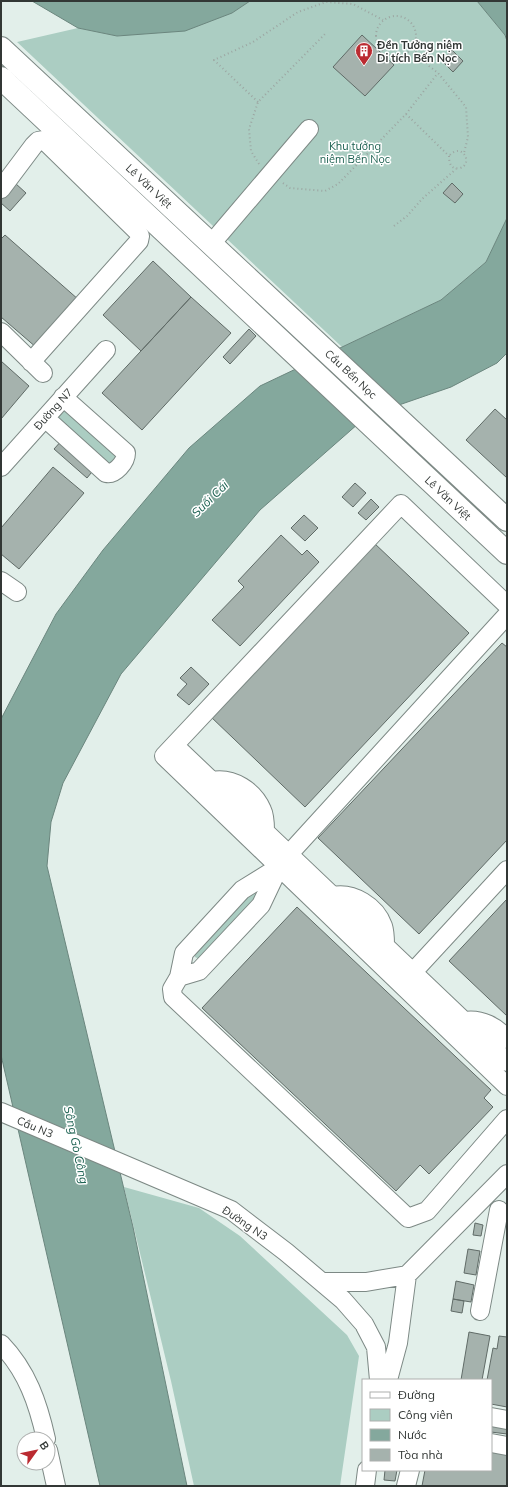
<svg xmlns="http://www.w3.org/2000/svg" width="508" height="1487" font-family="Mulish,sans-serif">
  <rect width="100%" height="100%" fill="#e2efea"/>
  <path fill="#abcdc2" d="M250 1H477L505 35 507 41V218L486 262 441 300 342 347 17 42 78 28 119 36 232 13Z
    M62 410H69L118 458 111 467 57 420Z
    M249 891 256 894 257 901 203 961 195 957 194 951Z
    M124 1187 199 1208 240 1236 347 1335 359 1356 340 1486H194L171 1381Z"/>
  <path fill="#84a89d" stroke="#6b867e" d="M32 1H250L232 13 185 31 117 36 78 28Z
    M477 1H507V41L505 35Z
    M507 218V353L497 363 451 387 367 416 260 510 121 674 63 783 51 822 47 866 133 1227 187 1486H100L1 1055V719L56 614 103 550 189 448 260 386 441 300 486 262Z"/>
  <path fill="#a5b2ad" stroke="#606b67" d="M362 35 394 65 365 96 333 67Z
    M452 50 463 61 453 72 442 61Z
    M15 183 26 193 10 211 1 203V199Z
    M452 183 463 194 455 203 443 193Z
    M5 235 79 300 37 348 1 317V239Z
    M153 261 191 297 141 351 103 315Z
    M191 297 231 333 142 430 102 393Z
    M249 329 256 336 230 364 223 357Z
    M1 361 29 386 1 419Z
    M495 409 507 420V478L466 440Z
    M63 439 96 467 87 478 54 449Z
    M53 467 84 493 19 569 1 554V528Z
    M355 483 366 493 353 507 342 497Z
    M371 499 379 507 366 520 358 513Z
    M304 515 318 528 305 541 291 528Z
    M281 535 302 555 307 550 319 562 240 646 212 620 244 587 238 581Z
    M373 542 469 633 305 807 210 716Z
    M502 643 507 647V840L419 934 318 838Z
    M191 667 209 684 189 705 177 695 187 684 180 678Z
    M507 899V1016L449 961Z
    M297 907 491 1090 484 1098 493 1107 429 1174 420 1165 396 1191 202 1008Z
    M475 1223 483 1225 481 1236 473 1235Z
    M468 1249 480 1251 476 1275 464 1273Z
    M456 1281 474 1285 471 1302 453 1299Z
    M453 1299 464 1301 462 1313 451 1311Z
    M469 1332 490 1336 482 1380H461Z
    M499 1336 507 1337V1407L491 1404V1380H487L493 1348 497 1349Z
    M491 1419 507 1421V1434L491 1432Z
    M491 1450 507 1452V1486H422L425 1470H491Z
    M385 1470H397L395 1481 384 1480Z"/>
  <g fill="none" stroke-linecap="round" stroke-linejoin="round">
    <defs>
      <path id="minor" d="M1 189 34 145 38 141 44 140 137 231 140 236 139 241 31 362
        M211 244 309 129
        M1 332 43 373
        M45 418 106 473C115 475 126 462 126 453L63 397
        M1 467 106 350
        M1 581 17 592
        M507 605 401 504 164 756 507 1086
        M175 746 507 1062
        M212 781C233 777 254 791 262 810 265 816 265 824 265 831
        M279 867 242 890 184 953 179 977 172 989 173 997 408 1218 427 1211 507 1119
        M333 896C353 892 376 906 383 926 385 932 385 939 385 945
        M413 972 507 870
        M179 977 199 971 261 905 279 867 289 854 507 615
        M464 1021C481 1018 497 1027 507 1039
        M1 1112 231 1210 286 1252 343 1300 364 1324 376 1347 379 1380
        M324 1282H366L407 1275
        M480 1311 499 1210
        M1 1344C27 1371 38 1403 46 1439
        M388 1380 398 1343 407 1275 507 1174
        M491 1417 507 1420
        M491 1443 507 1446
        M48 1450 56 1486
        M365 1486 367 1470
        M406 1486 410 1470"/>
      <path id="major" d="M1 48 507 520
        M1 78 507 553"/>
    </defs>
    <use href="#minor" stroke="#7d8985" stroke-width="20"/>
    <use href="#major" stroke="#7d8985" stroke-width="24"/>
    <path stroke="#9ca6a2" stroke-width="2" stroke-dasharray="1 3" stroke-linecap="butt" d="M376 36a20 20 0 1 1 40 0a20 20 0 1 1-40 0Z
      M413 48 429 66 438 73 466 107 468 137 464 153
      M258 102 214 60 253 42 298 12 326 2 353 4 383 20
      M406 114 449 156C449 163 451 170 460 168 474 164 462 141 449 156
      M259 164 251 151 249 129 258 102 326 33
      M283 183 290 188 325 191 338 184 406 114 438 73
      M394 226 407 216 422 199 456 169"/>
    <use href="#minor" stroke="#fff" stroke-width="18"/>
    <use href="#major" stroke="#fff" stroke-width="22"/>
  </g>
  <defs>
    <symbol id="building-pin" viewBox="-11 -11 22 30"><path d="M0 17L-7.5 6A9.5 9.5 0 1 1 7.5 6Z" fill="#bb2b31" stroke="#fff"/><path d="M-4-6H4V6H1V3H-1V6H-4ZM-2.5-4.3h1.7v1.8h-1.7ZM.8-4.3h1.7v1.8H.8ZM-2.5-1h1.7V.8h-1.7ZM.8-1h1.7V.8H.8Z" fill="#fff"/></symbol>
  </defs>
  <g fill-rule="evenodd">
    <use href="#building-pin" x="354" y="41" width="20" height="27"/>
  </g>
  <g text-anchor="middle" stroke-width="3" stroke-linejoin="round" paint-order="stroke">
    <g font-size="11" font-weight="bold" fill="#323735" stroke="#fff" text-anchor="start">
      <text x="377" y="49">Đền Tưởng niệm<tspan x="377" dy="13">Di tích Bến Nọc</tspan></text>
    </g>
    <g font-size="11" fill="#1a5f4f" stroke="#fff">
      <text x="355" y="150">Khu tưởng<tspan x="355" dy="13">niệm Bến Nọc</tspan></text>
    </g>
    <g font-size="11" fill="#323735" stroke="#fff">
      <text transform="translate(149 186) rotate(43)" y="4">Lê Văn Việt</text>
      <text transform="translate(351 374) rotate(43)" y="4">Cầu Bến Nọc</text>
      <text transform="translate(53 409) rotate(-48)" y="4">Đường N7</text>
      <text transform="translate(448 498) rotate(43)" y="4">Lê Văn Việt</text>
      <text transform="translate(35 1127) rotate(23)" y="4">Cầu N3</text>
      <text transform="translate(245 1223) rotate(34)" y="4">Đường N3</text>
    </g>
    <g font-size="12" font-style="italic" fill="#1d6252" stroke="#fff">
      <text transform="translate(210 499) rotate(-44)" y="4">Suối Cái</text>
      <text transform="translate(76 1145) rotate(78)" y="4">Sông Gò Công</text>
    </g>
  </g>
  <rect width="508" height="1487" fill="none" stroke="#323735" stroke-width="4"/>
  <rect x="362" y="1379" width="130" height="92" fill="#ffffff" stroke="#adafae"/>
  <rect x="370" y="1392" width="20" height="6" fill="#ffffff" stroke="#adafae"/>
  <text x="398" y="1399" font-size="12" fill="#323735">Đường</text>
  <rect x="370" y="1409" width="20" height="12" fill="#abcdc2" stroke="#adafae"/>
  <text x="398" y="1419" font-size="12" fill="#323735">Công viên</text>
  <rect x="370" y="1429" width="20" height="12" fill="#84a89d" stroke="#adafae"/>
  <text x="398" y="1439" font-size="12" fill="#323735">Nước</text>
  <rect x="370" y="1449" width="20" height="12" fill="#a5b2ad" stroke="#adafae"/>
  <text x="398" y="1459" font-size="12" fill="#323735">Tòa nhà</text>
  <g transform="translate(36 1451) rotate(57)"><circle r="19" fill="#ffffff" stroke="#adafae"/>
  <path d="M0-3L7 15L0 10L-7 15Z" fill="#bb2b31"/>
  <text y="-6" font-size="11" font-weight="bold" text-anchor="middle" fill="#323735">B</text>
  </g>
</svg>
